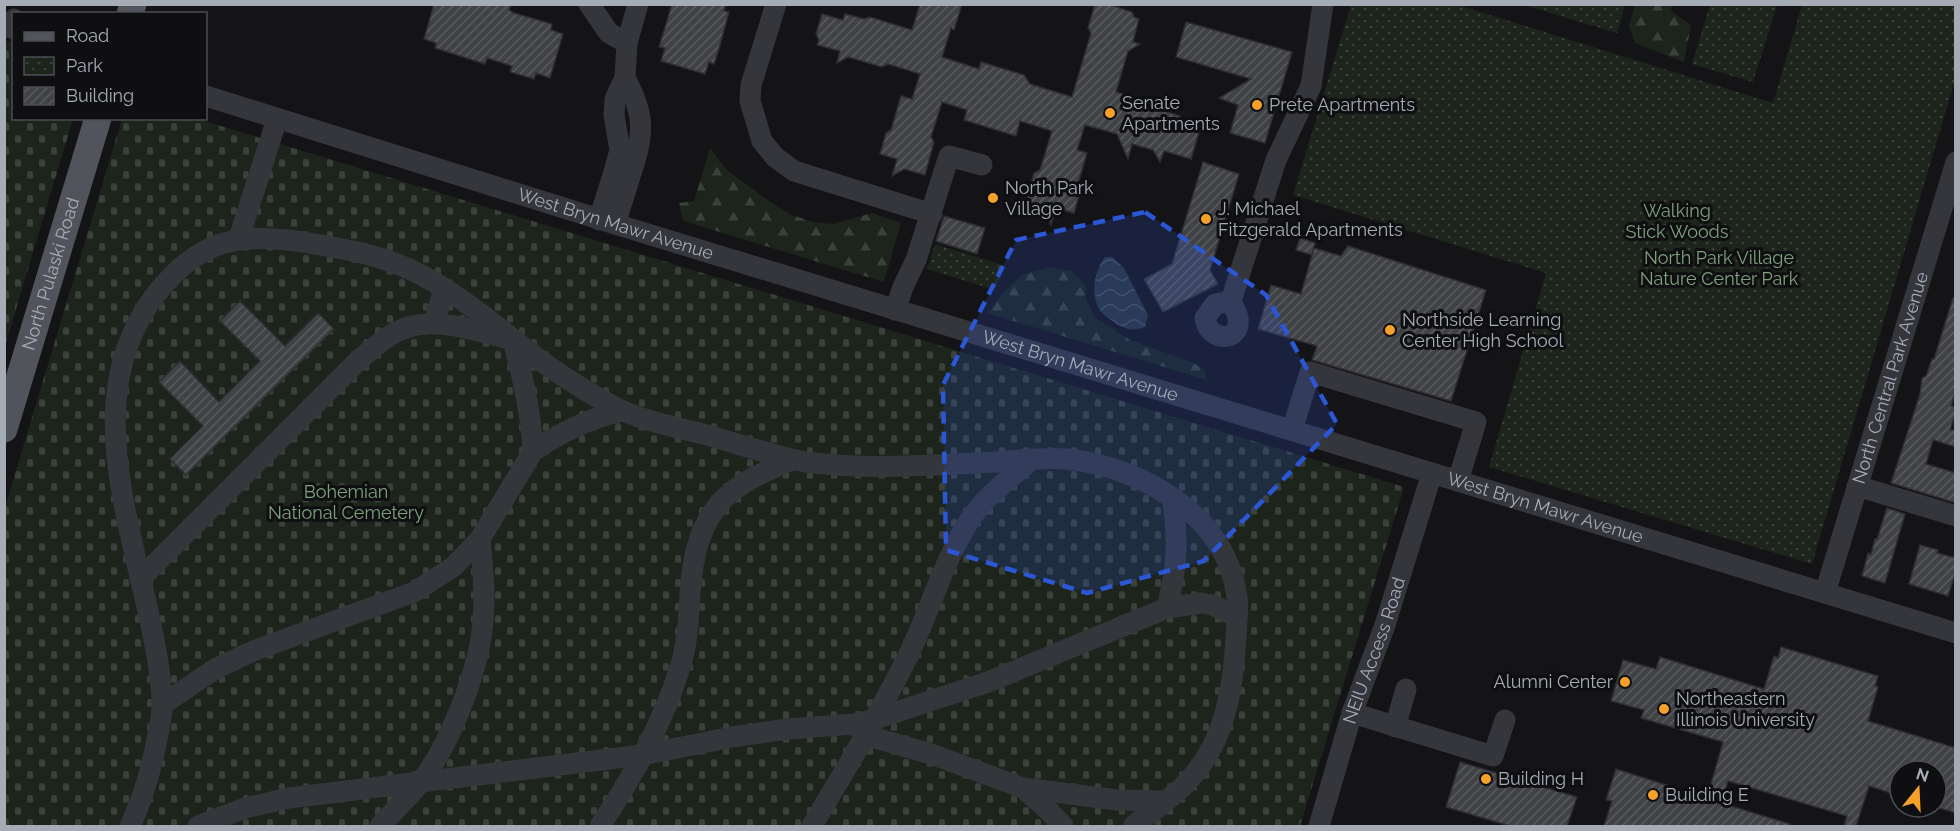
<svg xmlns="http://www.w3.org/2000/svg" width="1960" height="831" font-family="Raleway,sans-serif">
  <defs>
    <pattern id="forest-firs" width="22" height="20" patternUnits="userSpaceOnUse" patternTransform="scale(1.5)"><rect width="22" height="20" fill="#1c241c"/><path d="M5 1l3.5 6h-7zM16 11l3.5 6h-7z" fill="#3a413b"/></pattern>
    <pattern id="cemetery-stones" width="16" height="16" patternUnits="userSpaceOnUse" patternTransform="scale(1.5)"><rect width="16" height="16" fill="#1c241c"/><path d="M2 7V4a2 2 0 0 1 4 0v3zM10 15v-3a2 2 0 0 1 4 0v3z" fill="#3a413b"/></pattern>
    <pattern id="park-dots" width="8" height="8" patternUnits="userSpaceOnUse" patternTransform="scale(1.5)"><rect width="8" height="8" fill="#1c241c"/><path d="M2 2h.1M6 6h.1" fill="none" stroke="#3a413b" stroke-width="1.8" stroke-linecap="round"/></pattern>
    <pattern id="water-waves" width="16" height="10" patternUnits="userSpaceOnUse" patternTransform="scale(1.5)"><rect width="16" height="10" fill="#2a343a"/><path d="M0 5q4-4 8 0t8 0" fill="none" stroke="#464f54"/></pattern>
    <pattern id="building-hatch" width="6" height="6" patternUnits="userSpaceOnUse" patternTransform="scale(1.5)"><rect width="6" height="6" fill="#404246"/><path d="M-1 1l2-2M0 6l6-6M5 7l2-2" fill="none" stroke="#595b5e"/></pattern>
  </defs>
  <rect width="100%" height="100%" fill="#141416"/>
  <path fill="url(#forest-firs)" d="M1635 5H1672L1671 11 1691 25 1684 62 1635 43 1629 26Z
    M710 148 727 170 772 203 792 215 813 222 833 224 872 213 901 223 884 282 683 221 679 203 694 201Z
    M1050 267 1072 271 1086 286V299L1095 317 1130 340 1194 363 1205 371 1207 380 987 313 1004 292 1022 275Z"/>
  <path fill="url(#cemetery-stones)" d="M4 40 13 43 14 118 73 119 5 346Z
    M122 119H198L1404 487 1300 826H5V507Z"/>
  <path fill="url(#park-dots)" d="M1351 5H1458L1773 103 1802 5H1955V80L1812 564 1489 467 1546 273 1293 195Z
    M1524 5 1625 4V5L1617 33Z
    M1710 5H1777L1753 82 1692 64Z
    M935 244 1003 265 995 290 927 269Z"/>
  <path fill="url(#water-waves)" d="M1105 257H1112L1124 268 1148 315 1145 327C1133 332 1124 329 1114 322 1109 318 1103 315 1100 310 1090 294 1094 271 1105 257Z"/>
  <path fill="url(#building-hatch)" stroke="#2e2e32" stroke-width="1.5" d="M434 4H511L509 10 514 13 552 24 551 30 563 34 550 78 536 73 534 79 510 72 512 66 487 58 485 64 435 48 436 43 424 39Z
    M672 4H726L724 11 729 12 719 49 714 64 709 62 705 74 661 61 665 48 659 47Z
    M920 4H962L954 30 951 28 942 57 979 69 981 62 1024 75 1030 84 1072 97 1091 33 1088 28 1095 4H1108L1132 12 1134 17 1139 19 1133 42 1140 44 1128 51 1116 92 1157 104 1161 110 1180 116 1178 123 1200 129 1191 159 1164 151 1160 162 1153 150 1132 144 1128 159 1117 134 1085 125 1077 150 1087 153 1077 187 1080 192 1074 213 1056 208 1051 225 1045 212 1025 206 1034 173 1040 170 1052 131 1020 121 1016 136 964 120 967 110 942 102 931 137 934 142 925 175 904 169 892 176 897 159 880 154 886 133 891 130 901 96 912 99 920 74 888 64 882 67 848 57 837 63 840 51 817 45 819 40 816 34 822 14 843 20 845 14 864 19 870 17 912 30Z
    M1186 22 1292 52 1265 143 1230 133 1238 105 1219 98 1251 79 1176 57Z
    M1203 162 1239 174 1210 270 1218 284 1163 312 1144 279 1172 264Z
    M944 216 985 228 977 254 936 241Z
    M1300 238 1315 243 1312 255 1296 250Z
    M1348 246 1486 290 1451 401 1312 360 1317 346 1258 329 1271 285 1301 294 1314 248 1341 256Z
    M1953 298 1956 299V389L1951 406 1956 407V412L1950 430H1956V447L1933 440 1926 464 1956 473V503L1891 483 1920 394 1922 378 1926 376 1932 359H1934Z
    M240 301 285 346 318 313 334 329 186 475 170 459 203 426 159 382 180 361 219 402 260 361 220 321Z
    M1887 508 1905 514 1885 583 1862 576 1868 553 1871 554 1875 539H1877Z
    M1920 545 1938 550 1937 553 1956 558V571L1948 596 1909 584Z
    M1781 647 1878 676 1875 686 1878 687 1868 721 1956 748V813L1936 807V771H1900V796L1869 786 1856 826H1844L1847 816 1728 781 1721 803 1790 824 1789 826H1604L1612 801 1606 800 1616 769 1707 798 1723 742 1641 718 1644 710 1611 701 1623 660 1656 669 1660 657 1764 689 1774 656 1778 658Z
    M1460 762 1577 797 1567 826H1510L1446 807Z"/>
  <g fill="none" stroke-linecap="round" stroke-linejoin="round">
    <g stroke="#35363b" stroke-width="21">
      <path d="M589 4 609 33 627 43"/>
      <path d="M776 4 751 85 750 101 762 141 775 157 794 171 932 214"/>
      <path d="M10 28 14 19"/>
      <path d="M625 78C644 113 645 132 632 170"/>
      <path id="s1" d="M206 96 615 224 1956 633"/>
      <path d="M616 165 620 150 614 115 615 99 625 78 627 43 638 4"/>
      <path d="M599 220 616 165 632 170 615 224"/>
      <path d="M239 238 277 119"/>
      <path d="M1231 301 1215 304 1205 318C1208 342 1241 343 1238 319 1238 313 1233 307 1231 301L1276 160 1311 86 1323 4"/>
      <path d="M895 310 903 287 916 260 949 156 982 165"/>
      <path d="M434 324 444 288"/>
      <path d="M1292 430 1310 372 1476 422 1458 481"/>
      <path d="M1857 486 1956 516"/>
      <path d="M140 579 358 361C374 347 391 331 412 326 444 318 482 333 513 340 523 377 531 412 533 451 561 432 588 419 621 411"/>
      <path id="s2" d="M1825 593 1956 162"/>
      <path d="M1167 608C1177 569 1179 537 1172 498"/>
      <path d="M163 704 215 669 253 651 414 592 453 567 480 539 533 451"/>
      <path d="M1352 713 1493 756 1505 720"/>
      <path d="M856 726 865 735 931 754 1023 788 1117 800 1163 801"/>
      <path d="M1395 727 1406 689"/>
      <path d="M1023 788 1046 808 1063 826"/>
      <path d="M130 826C145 794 153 764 159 729 161 719 163 709 162 698 153 561 56 396 171 277 210 236 250 234 303 242 339 248 378 254 411 270 448 287 481 314 513 339 544 365 579 388 615 407 639 420 675 427 703 434 732 442 762 452 791 459 811 464 832 465 852 466 900 468 948 464 996 462 1019 460 1044 457 1067 459 1143 467 1227 516 1237 597 1239 611 1236 625 1236 638 1233 688 1225 743 1188 781 1173 798 1151 812 1133 826"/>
      <path d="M198 826 245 808 289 798 642 755 732 737 788 729 854 724 872 720 988 682 1167 608 1201 603 1213 605 1237 617"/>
      <path d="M380 826C393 812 408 798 420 783 449 746 476 677 482 631 486 601 483 569 480 539"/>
      <path d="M600 826C633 776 664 722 681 664 690 634 688 604 692 574 700 505 733 483 793 460"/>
      <path d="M812 826C845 770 880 713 909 654 931 609 950 539 983 503 998 487 1015 474 1031 460"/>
      <path id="s3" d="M1319 826 1352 713 1385 625 1432 473"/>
    </g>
    <g stroke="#51545a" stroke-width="27">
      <path d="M130 14 133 4"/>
      <path id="s4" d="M4 429 98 118"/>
    </g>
  </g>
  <path fill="#2b57d5" fill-opacity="0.2" stroke="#2b57d5" stroke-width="4.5" stroke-dasharray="12 8" stroke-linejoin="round" d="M1145 212 1266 295 1337 424 1204 561 1087 593 946 550 943 385 1016 240Z"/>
  <g fill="#f6a02c" stroke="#0f0f11" stroke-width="2">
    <circle cx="1257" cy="105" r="6"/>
    <circle cx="1110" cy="113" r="6"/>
    <circle cx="993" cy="198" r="6"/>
    <circle cx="1206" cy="219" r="6"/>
    <circle cx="1390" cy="330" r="6"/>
    <circle cx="1625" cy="682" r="6"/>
    <circle cx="1664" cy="709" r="6"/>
    <circle cx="1486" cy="779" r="6"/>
    <circle cx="1653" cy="795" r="6"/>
  </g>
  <g text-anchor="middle" stroke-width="6" stroke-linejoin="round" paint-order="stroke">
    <g font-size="18" fill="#a5acb6" stroke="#0f0f11" text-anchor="start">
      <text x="1122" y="109">Senate<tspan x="1122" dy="21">Apartments</tspan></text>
      <text x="1269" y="111">Prete Apartments</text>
      <text x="1005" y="194">North Park<tspan x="1005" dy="21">Village</tspan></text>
      <text x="1218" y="215">J. Michael<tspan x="1218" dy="21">Fitzgerald Apartments</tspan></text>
      <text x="1402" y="326">Northside Learning<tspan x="1402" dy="21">Center High School</tspan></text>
      <text x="1613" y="688" text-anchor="end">Alumni Center</text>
      <text x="1676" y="705">Northeastern<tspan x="1676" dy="21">Illinois University</tspan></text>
      <text x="1498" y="785">Building H</text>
      <text x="1665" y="801">Building E</text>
    </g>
    <g font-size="18" fill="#7da27c" stroke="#0f0f11">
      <text x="1677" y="217">Walking<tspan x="1677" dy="21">Stick Woods</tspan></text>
      <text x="1719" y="264">North Park Village<tspan x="1719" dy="21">Nature Center Park</tspan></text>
      <text x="346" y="498">Bohemian<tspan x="346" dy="21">National Cemetery</tspan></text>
    </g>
    <g font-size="18" fill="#a5acb6" stroke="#0f0f11">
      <text dy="6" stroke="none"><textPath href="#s1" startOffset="429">West Bryn Mawr Avenue</textPath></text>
      <text dy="6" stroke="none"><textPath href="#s4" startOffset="162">North Pulaski Road</textPath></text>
      <text dy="6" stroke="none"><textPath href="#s1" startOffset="915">West Bryn Mawr Avenue</textPath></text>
      <text dy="6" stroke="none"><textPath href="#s2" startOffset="225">North Central Park Avenue</textPath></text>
      <text dy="6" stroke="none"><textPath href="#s1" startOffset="1401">West Bryn Mawr Avenue</textPath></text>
      <text dy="6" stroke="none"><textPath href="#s3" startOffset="184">NEIU Access Road</textPath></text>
    </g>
  </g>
  <rect width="1960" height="831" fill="none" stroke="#a5acb6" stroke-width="12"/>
  <rect x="12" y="12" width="195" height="108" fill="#0f0f11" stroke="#4b4e53" stroke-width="1.5"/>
  <rect x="24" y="32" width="30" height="9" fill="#51545a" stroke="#4b4e53" stroke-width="1.5"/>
  <text x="66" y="42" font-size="18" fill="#a5acb6">Road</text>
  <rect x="24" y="57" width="30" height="18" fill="url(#park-dots)" stroke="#4b4e53" stroke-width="1.5"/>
  <text x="66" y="72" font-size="18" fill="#a5acb6">Park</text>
  <rect x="24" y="87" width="30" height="18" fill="url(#building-hatch)" stroke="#4b4e53" stroke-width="1.5"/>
  <text x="66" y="102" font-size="18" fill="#a5acb6">Building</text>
  <g transform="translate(1918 789) rotate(18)"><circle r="28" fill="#0f0f11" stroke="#4b4e53" stroke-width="1.5"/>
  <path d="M0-4.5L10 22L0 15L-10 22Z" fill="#f6a02c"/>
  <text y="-9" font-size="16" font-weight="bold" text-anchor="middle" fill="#a5acb6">N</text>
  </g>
</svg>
